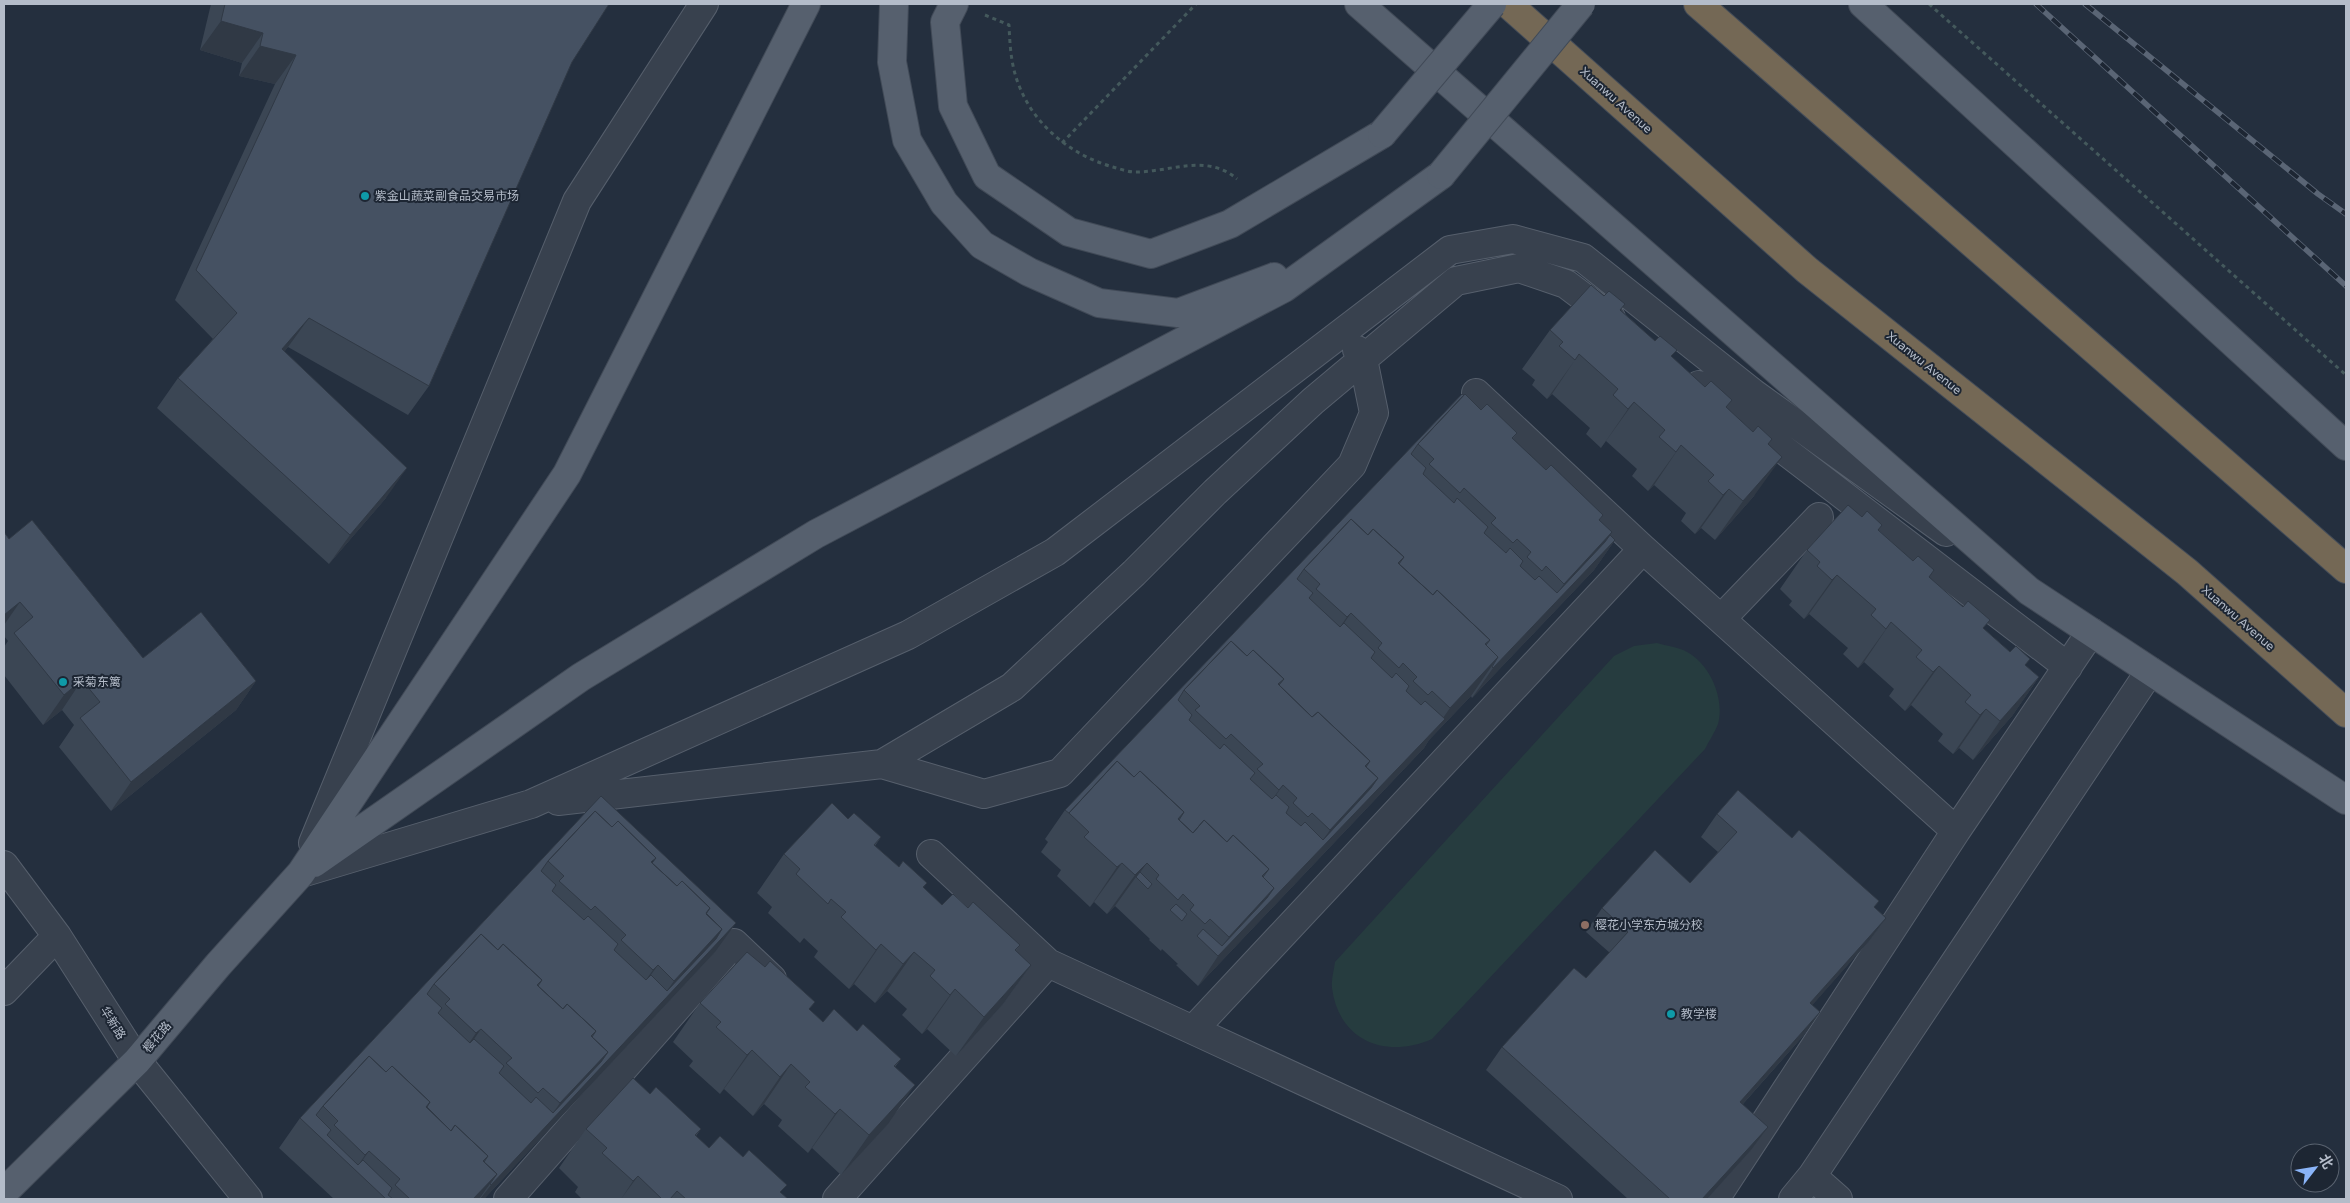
<svg xmlns="http://www.w3.org/2000/svg" width="2350" height="1203" font-family="'Varela Round','Noto Sans SC',sans-serif">
  <rect width="100%" height="100%" fill="#242f3e"/>
  <path fill="#263c3f" d="M1657 643C1666 646 1679 647 1687 652 1710 664 1725 699 1718 724 1715 732 1709 741 1705 749L1432 1039C1387 1059 1339 1042 1332 988 1331 980 1334 970 1335 962L1614 656 1634 646Z"/>
  <g fill="none" stroke-linecap="round" stroke-linejoin="round">
    <defs>
      <path id="minor" d="M1699 385 2068 667
        M1476 393 1643 549
        M1721 619 1819 517
        M882 764 984 794 1060 773 1352 465 1374 413 1363 359 1357 350
        M558 801 882 764 1012 687 1134 573 1215 492 1313 401 1456 281 1519 268 1566 284 1611 318
        M313 843 577 201 704 4
        M931 854 1048 963
        M4 865 57 936 137 1061 248 1199
        M305 872 531 804 908 635 1055 552 1450 250 1513 239 1583 258 1753 393 1946 532
        M4 991 57 936
        M1193 1030 1558 1199
        M1812 1176 2150 671
        M508 1199 734 943 772 979
        M837 1199 1048 963 1193 1030 1643 549 1956 831 2091 632
        M1715 1199 1956 831
        M1793 1199 1812 1176 1838 1199"/>
      <path id="major" d="M894 4 892 62 907 140 944 203 982 245 1029 272 1099 303 1178 313 1274 277
        M954 4 945 22 953 106 987 176 1069 232 1151 254 1230 224 1382 134
        M1359 4 2029 591 2346 800
        M1863 4 2346 446
        M314 863 581 677 816 534 1284 288 1441 175
        M4 1192 137 1061 218 965 301 873 567 474 806 4"/>
      <path id="highway" d="M1508 4 1807 270 2187 572 2346 713
        M1698 4 2346 569"/>
    </defs>
    <use href="#minor" stroke="#565f6c" stroke-width="30"/>
    <use href="#major" stroke="#414a57" stroke-width="30"/>
    <use href="#highway" stroke="#434c59" stroke-width="30"/>
    <path stroke="#44595c" stroke-width="3" stroke-dasharray="4 4" stroke-linecap="butt" d="M1929 4 2346 375
      M985 15 1009 25C1010 47 1011 67 1020 88 1036 127 1073 156 1113 167 1120 169 1128 172 1135 172 1171 172 1207 153 1237 179
      M1062 143 1196 4"/>
    <use href="#minor" stroke="#38414e" stroke-width="28"/>
    <use href="#major" stroke="#56606e" stroke-width="28"/>
    <use href="#highway" stroke="#746855" stroke-width="28"/>
    <defs>
      <path id="rail" d="M2036 4 2346 286
        M2085 4 2318 194 2346 214"/>
    </defs>
    <use href="#rail" stroke="#5a6575" stroke-width="5.5"/>
    <use href="#rail" stroke="#1d2633" stroke-width="4" stroke-dasharray="11" stroke-linecap="butt"/>
    <defs>
      <path id="major-bridge" d="M1382 134 1492 4
        M1441 175 1581 4"/>
    </defs>
    <use href="#major-bridge" stroke="#414a57" stroke-width="30" stroke-linecap="butt"/>
    <use href="#major-bridge" stroke="#56606e" stroke-width="28"/>
  </g>
  <path fill="#3b4654" d="M211 4H609L572 62 429 386 408 415 288 347 284 352 386 498 329 564 157 408 178 378 213 339 175 300 275 84 239 76 242 63 200 50Z
    M1621 310 1727 408 1768 445 1754 496 1715 540 1701 528 1695 534 1681 521 1686 513 1654 485 1648 491 1632 476 1637 469 1606 441 1601 448 1586 434 1590 428 1552 394 1547 399 1532 385 1535 380 1522 369 1550 330Z
    M1462 394 1481 410 1517 433 1513 439 1546 470 1603 515 1599 521 1610 535 1615 540 1594 570 1472 698 1471 696 1429 740 1424 748 1198 986 1176 965 1178 964 1162 949 1161 951 1149 940 1150 939 1115 906 1107 914 1094 902 1090 907 1057 876 1061 870 1041 852 1048 842 1045 839 1065 810Z
    M1862 517 1879 530 1913 561 1934 570 1929 577 1984 629 2039 677 2012 716 1973 760 1959 748 1953 754 1938 741 1943 734 1911 705 1905 711 1889 696 1894 689 1864 662 1858 668 1843 654 1848 648 1809 614 1804 619 1789 605 1792 601 1780 589 1807 550Z
    M4 532 9 539 143 658 256 681 236 710 111 811 59 747 74 725 62 710 43 725 4 675V647L8 641 4 636Z
    M601 796 715 952 484 1199H334L279 1148 300 1118Z
    M1717 814 1792 838 1879 901 1874 907 1886 918 1869 941 1812 1005 1820 1012 1804 1035 1743 1104 1751 1150 1707 1199H1628L1486 1070 1502 1047 1586 978 1610 953 1586 932 1602 908 1690 883 1718 852 1701 837Z
    M848 819 881 837 875 846 899 867 927 883 923 888 942 905 968 908 1020 945 1016 951 1031 965 1003 1004 956 1056 927 1029 922 1034 902 1015 907 1009 887 991 875 1003 854 984 849 989 814 957 818 951 804 938 800 943 768 913 772 907 757 893 784 854Z
    M700 1003 810 1010 823 1022 857 1031 901 1059 895 1067 888 1124 841 1175 812 1148 808 1153 778 1126 782 1120 764 1104 753 1116 724 1089 720 1094 689 1066 693 1061 673 1042Z
    M650 1094 701 1129 696 1136 709 1148 781 1193 788 1199H582L575 1192 578 1187 559 1168 586 1129Z"/>
  <path fill="#303945" d="M221 21 263 33 242 63 200 50Z
    M260 46 296 55 275 84 239 76Z
    M309 318 288 347 261 379 282 349Z
    M1579 354 1552 394 1547 399 1575 360Z
    M1634 402 1606 441 1601 448 1628 409Z
    M1681 445 1654 485 1648 491 1676 452Z
    M1782 457 1754 496 1715 540 1743 501Z
    M407 468 386 498 329 564 350 535Z
    M1729 489 1701 528 1695 534 1723 495Z
    M1612 532 1584 572 1615 540 1594 570 1472 698 1493 668 1539 619 1564 584Z
    M1837 575 1809 614 1804 619 1832 580Z
    M20 602 4 625V615Z
    M1351 613 1324 652 1319 657 1347 617Z
    M1891 622 1864 662 1858 668 1886 629Z
    M1498 657 1471 696 1429 740 1424 748 1198 986 1218 956 1216 954 1229 937 1274 888 1307 863 1330 830 1378 778 1438 725 1450 708Z
    M1939 666 1911 705 1905 711 1933 672Z
    M2039 677 2012 716 1973 760 2000 721Z
    M82 680 62 710 43 725 64 695Z
    M256 681 236 710 111 811 131 782Z
    M1986 709 1959 748 1953 754 1980 715Z
    M1283 785 1256 824 1251 829 1279 790Z
    M1122 863 1094 902 1090 907 1117 867Z
    M1147 863 1136 878V877L1115 906 1107 914 1135 875Z
    M1886 918 1869 941 1794 1026 1810 1003Z
    M736 923 715 952 484 1199H480L491 1185 540 1132 560 1103 608 1052 651 1013 674 981 722 929Z
    M881 944 854 984 849 989 876 950Z
    M914 952 887 991 875 1003 903 964Z
    M658 965 630 1004 625 1009 653 970Z
    M1031 965 1003 1004 956 1056 984 1017Z
    M955 989 927 1029 922 1034 950 995Z
    M1820 1012 1804 1035 1724 1125 1740 1102Z
    M481 1029 454 1068 449 1073 476 1033Z
    M752 1050 724 1089 720 1094 747 1055Z
    M791 1064 764 1104 753 1116 780 1077Z
    M915 1085 888 1124 841 1175 869 1135Z
    M840 1109 812 1148 808 1153 835 1114Z
    M1768 1127 1751 1150 1707 1199H1702Z
    M369 1151 355 1171V1170L365 1155Z
    M497 1174 479 1199H473Z
    M638 1176 621 1199 633 1181Z"/>
  <path fill="#455162" stroke="#303945" fill-rule="evenodd" d="M225 4H609L572 62 429 386 309 318 282 349 407 468 350 535 178 378 237 313 196 270 296 55 260 46 263 33 221 21Z
    M1591 285 1604 296 1609 291 1625 304 1620 310 1655 341 1660 336 1677 350 1671 356 1705 387 1711 381 1732 400 1726 407 1753 432 1758 426 1772 439 1768 444 1782 457 1743 501 1729 489 1723 495 1708 481 1714 475 1681 445 1676 452 1659 437 1665 430 1634 402 1628 409 1613 395 1618 389 1579 354 1575 360 1559 346 1563 342 1550 330Z
    M1462 394 1464 395 1418 444 1411 454 1426 468 1423 474 1454 503 1457 498 1488 527 1484 533 1506 553 1510 548 1523 561 1520 566 1535 580 1539 576 1557 593 1605 542 1610 535 1615 540 1493 668 1492 667 1498 657 1486 645 1490 640 1437 590 1433 595 1399 564 1404 557 1373 529 1368 535 1351 519 1304 569 1297 579 1313 593 1309 598 1340 627 1344 623 1375 652 1371 658 1392 678 1396 673 1409 686 1406 691 1421 705 1425 701 1445 719 1218 956 1197 936 1203 929 1222 946 1267 898 1274 888 1263 877 1269 869 1233 835 1227 842 1204 820 1193 833 1179 820 1184 812 1140 771 1134 777 1117 761 1069 813 1070 814 1065 810ZM1231 641 1247 656 1253 650 1284 679 1279 685 1312 717 1318 712 1370 761 1366 767 1378 778 1371 788 1323 840 1305 822 1301 826 1286 813 1289 807 1276 795 1272 799 1250 779 1255 773 1224 744 1220 749 1189 720 1192 715 1178 700 1184 690Z
    M1465 394 1481 410 1487 404 1517 433 1512 438 1546 470 1551 465 1603 515 1599 520 1612 532 1564 584 1546 566 1542 571 1527 557 1531 552 1517 539 1513 543 1491 523 1496 518 1464 488 1460 493 1429 464 1434 459 1418 444Z
    M1848 505 1862 517 1867 511 1882 525 1878 530 1913 561 1918 556 1934 570 1929 577 1963 607 1968 601 1990 620 1983 628 2010 652 2016 646 2030 659 2025 665 2039 677 2000 721 1986 709 1980 715 1965 702 1971 695 1939 666 1933 672 1916 657 1922 650 1891 622 1886 629 1871 615 1876 609 1837 575 1832 580 1817 566 1820 562 1807 550Z
    M1351 519 1368 535 1373 529 1404 557 1398 563 1433 595 1437 590 1490 640 1485 644 1498 657 1450 708 1432 691 1428 695 1413 681 1417 677 1403 663 1399 668 1378 648 1382 643 1351 613 1347 617 1316 589 1320 584 1304 569Z
    M32 520 143 658 201 612 256 681 131 782 80 718 100 702 82 680 64 695 14 633 33 617 20 602 4 615V532L9 539Z
    M1231 641 1247 656 1253 650 1284 679 1278 684 1312 717 1318 712 1370 761 1365 766 1378 778 1330 830 1312 813 1308 817 1293 803 1297 798 1283 785 1279 790 1257 769 1263 764 1231 734 1226 739 1195 710 1200 706 1184 690Z
    M1117 761 1134 777 1140 771 1184 812 1178 819 1193 833 1204 820 1227 842 1233 835 1269 869 1262 876 1274 888 1229 937 1210 919 1205 924 1190 910 1194 905 1183 894 1178 900 1156 879 1159 875 1147 863 1135 875 1122 863 1117 867 1084 837 1089 832 1069 813Z
    M1738 790 1792 838 1799 830 1879 901 1874 907 1886 918 1810 1003 1820 1012 1740 1102 1768 1127 1702 1199H1670L1502 1047 1574 968 1586 978 1628 932 1602 908 1655 850 1690 883 1737 832 1717 814Z
    M601 796 736 923 491 1185 490 1184 497 1174 484 1162 488 1156 455 1125 451 1131 427 1107 430 1102 392 1066 386 1072 369 1056 323 1106 316 1115 331 1130 327 1135 358 1165 363 1160 392 1188 388 1195 393 1199H386L300 1118ZM595 811 612 827 618 821 656 858 652 863 677 886 682 881 710 908 706 914 722 929 716 939 667 991 651 975 646 980 614 950 618 944 588 916 584 920 552 891 556 885 541 871 548 861ZM481 934 498 950 503 944 542 980 538 986 563 1009 567 1004 596 1031 592 1037 608 1052 601 1062 553 1113 536 1097 531 1103 499 1073 504 1066 474 1039 470 1043 438 1013 442 1008 427 994 434 984Z
    M832 803 848 819 854 813 881 837 874 845 899 867 903 861 927 883 923 887 942 905 953 894 968 908 973 902 1020 945 1015 950 1031 965 984 1017 955 989 950 995 930 976 935 970 914 952 903 964 881 944 876 950 841 917 846 912 831 899 828 904 796 874 800 869 784 854Z
    M595 811 612 827 618 821 656 858 651 862 677 886 682 881 710 908 706 913 722 929 674 981 658 965 653 970 621 940 626 935 595 906 591 910 559 881 564 876 548 861Z
    M1140 872 1152 884 1148 889 1136 877Z
    M1176 904 1187 914 1182 921 1170 910Z
    M481 934 498 950 503 944 542 980 537 985 563 1009 567 1004 596 1031 591 1036 608 1052 560 1103 543 1088 538 1093 506 1063 512 1058 481 1029 476 1033 445 1004 450 999 434 984Z
    M747 952 765 967 770 961 815 1002 809 1009 823 1022 834 1009 857 1031 863 1024 901 1059 894 1066 915 1085 869 1135 840 1109 835 1114 805 1087 810 1082 791 1064 780 1077 752 1050 747 1055 716 1027 721 1022 700 1003Z
    M369 1056 386 1072 392 1066 430 1102 426 1107 451 1131 455 1125 488 1156 483 1161 497 1174 473 1199H410L395 1185 400 1179 369 1151 365 1155 334 1125 338 1121 323 1106Z
    M633 1078 650 1094 656 1087 701 1129 695 1135 709 1148 720 1136 743 1157 749 1150 787 1185 780 1192 788 1199H686L677 1191 670 1199H662L638 1176 633 1181 602 1153 607 1148 586 1129Z"/>
  <g fill="#0f9aa8" stroke="#1d2633" stroke-width="2">
    <circle cx="365" cy="196" r="5"/>
    <circle cx="63" cy="682" r="5"/>
    <circle cx="1671" cy="1014" r="5"/>
  </g>
  <circle fill="#8d6e63" stroke="#1d2633" stroke-width="2" cx="1585" cy="925" r="5"/>
  <g text-anchor="middle" stroke-width="4" stroke-linejoin="round" paint-order="stroke">
    <g font-size="12" fill="#b4bcc9" stroke="#1d2633">
      <text transform="translate(1616 100) rotate(42)" y="4">Xuanwu Avenue</text>
      <text transform="translate(1924 363) rotate(39)" y="4">Xuanwu Avenue</text>
      <text transform="translate(2238 618) rotate(41)" y="4">Xuanwu Avenue</text>
      <text transform="translate(113 1023) rotate(58)" y="4">华新路</text>
      <text transform="translate(157 1037) rotate(-50)" y="4">樱花路</text>
    </g>
    <g font-size="12" fill="#b4bcc9" stroke="#1d2633" text-anchor="start">
      <text x="375" y="200">紫金山蔬菜副食品交易市场</text>
      <text x="73" y="686">采菊东篱</text>
      <text x="1595" y="929">樱花小学东方城分校</text>
      <text x="1681" y="1018">教学楼</text>
    </g>
  </g>
  <rect width="2350" height="1203" fill="none" stroke="#b4bcc9" stroke-width="10"/>
  <g transform="translate(2315 1168) rotate(59)"><circle r="24" fill="#1d2633" stroke="#59626f"/>
  <path d="M0-4L9 19L0 12L-9 19Z" fill="#8ab4f8"/>
  <text y="-8" font-size="14" font-weight="bold" text-anchor="middle" fill="#b4bcc9">北</text>
  </g>
</svg>
